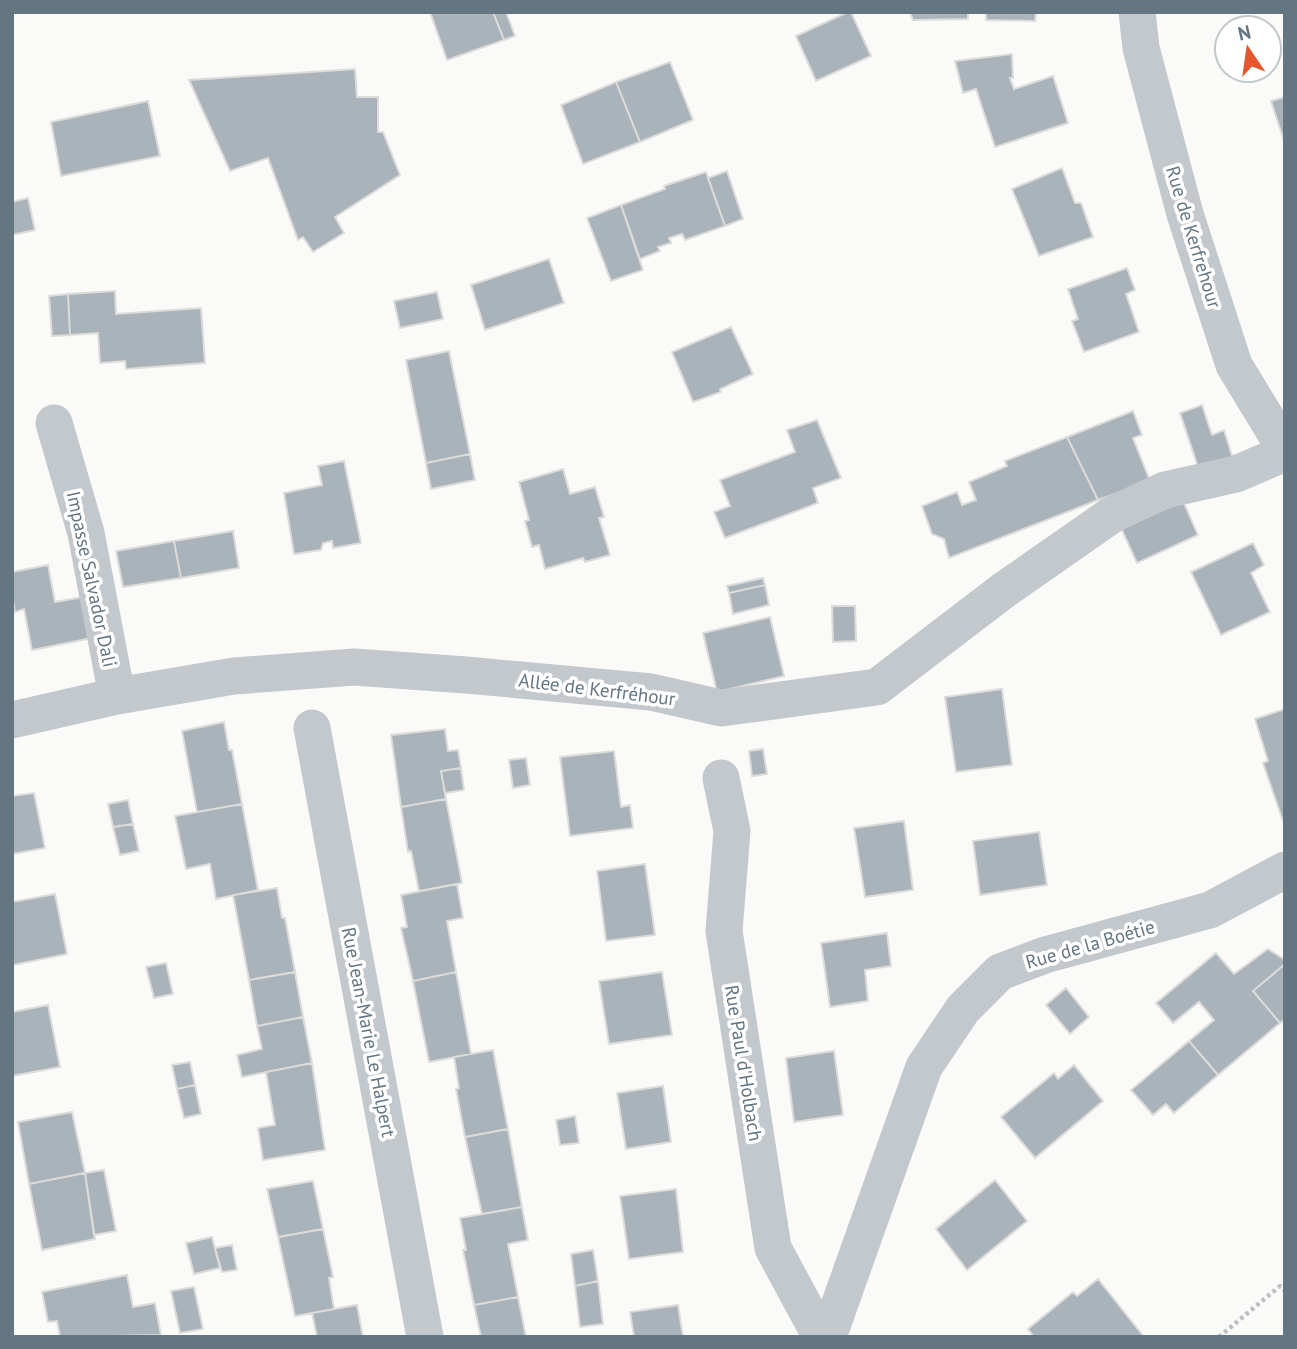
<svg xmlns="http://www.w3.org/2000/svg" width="1297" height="1349" font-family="'PT Sans',sans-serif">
  <rect width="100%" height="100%" fill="#fafaf8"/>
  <path fill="#aab3b9" stroke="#dcdcda" stroke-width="2" d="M430 12H493L504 40 447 60Z
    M493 12H506L515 36 504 40Z
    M848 12H851L871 56 816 81 796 36Z
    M910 12H968V19L913 20Z
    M986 12H1036L1035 21 986 20Z
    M1012 54 1013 78H1010L1014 89 1053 76 1068 123 995 147 976 89 963 93 955 61Z
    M670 62 693 120 640 142 616 82Z
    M355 69 357 97H378V132H383L400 175 335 217 344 233 313 252 303 237 298 240 268 158 230 171 189 80Z
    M616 82 640 142 583 164 561 105Z
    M1285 97V144L1271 101Z
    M148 101 160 156 61 176 51 122Z
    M1062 168 1075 203H1081L1093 237 1039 256 1012 189Z
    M727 171 743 219 725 226 708 178Z
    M706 172 725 226 685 240 682 234 669 238 671 243 658 247 660 251 640 259 621 205 665 189 664 186Z
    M28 198 35 230 12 235V202Z
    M621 205 643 270 611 281 587 218Z
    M549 259 564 303 485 330 471 285Z
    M1127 268 1135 290 1126 294 1139 332 1084 352 1072 321 1078 319 1068 289Z
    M115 291 116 314 201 308 205 363 126 369 125 361 100 363 98 333 70 335 68 294Z
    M437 292 443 319 400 328 394 301Z
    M68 294 70 335 52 336 49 296Z
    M731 327 753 374 720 389 721 392 693 402 672 352Z
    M449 351 470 454 426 463 406 360Z
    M1202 405 1212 435 1224 430 1233 459 1199 470 1180 413Z
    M1133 411 1142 435 1133 438 1150 481 1098 500 1067 437Z
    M817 420 841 478 813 488 818 503 725 538 714 512 730 506 720 480 795 452 787 430Z
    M1067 437 1098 500 949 558 944 539 932 534 922 506 957 492 962 505 976 500 969 482 1007 466 1005 461Z
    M470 454 475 480 431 489 426 463Z
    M344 461 361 543 333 548 332 541 323 543 321 550 294 554 284 493 322 485 318 466Z
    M563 469 570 494 595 487 604 517 599 518 610 555 585 562 583 558 545 569 539 545 532 547 525 521 529 520 519 482Z
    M1183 501 1198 535 1137 563 1121 528Z
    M233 531 239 568 181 578 174 541Z
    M174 541 181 578 123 587 116 551Z
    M1253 543 1264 565 1251 573 1270 612 1221 635 1191 572Z
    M48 565 55 602 89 596 97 637 32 650 24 609 15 612 12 595V572Z
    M763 578 765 585 729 593 727 586Z
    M765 585 769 605 733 614 729 593Z
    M832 606H855L856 641 833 642Z
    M770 617 784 676 717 692 703 633Z
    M1002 689 1012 765 956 772 945 697Z
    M1285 709V823L1284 824 1263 763 1268 761 1255 719Z
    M224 722 229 750H232L242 804 197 812 182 731Z
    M445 729 448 751 458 750 461 768 441 771 446 799 401 807 391 735Z
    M763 749 767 774 752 776 749 751Z
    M614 751 621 807 630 805 633 828 570 836 560 757Z
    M526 758 530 785 513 788 509 760Z
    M461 768 464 790 445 793 441 771Z
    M34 793 45 848 12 854V796Z
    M446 799 462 883 419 891 411 851 408 852 401 807Z
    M128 800 133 824 113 827 108 804Z
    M242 804 258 890 216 899 210 864 186 869 175 816Z
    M904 821 913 890 865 897 854 828Z
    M133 824 139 851 120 855 113 827Z
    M1039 832 1047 885 980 895 973 841Z
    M645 864 655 935 606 941 597 871Z
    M457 884 463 918 447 921 456 972 413 981 401 928 407 927 401 895Z
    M277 888 282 918H285L295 972 249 980 233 895Z
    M55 894 67 954 13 965 12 902Z
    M887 933 891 966 865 970 868 1001 830 1007 821 943Z
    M1268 949 1285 960V964L1253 991 1280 1023 1218 1075 1189 1041 1214 1020 1199 1002 1173 1023 1156 1003 1216 953 1234 974Z
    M166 963 173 994 154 998 146 967Z
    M1285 964V1019L1280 1023 1253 991Z
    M295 972 303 1017 257 1026 249 980Z
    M456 972 471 1054 429 1062 413 981Z
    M662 972 672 1035 609 1044 599 981Z
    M1066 988 1089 1017 1070 1034 1046 1005Z
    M48 1005 60 1067 12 1076V1012Z
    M303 1017 312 1063 242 1077 237 1055 262 1049 257 1026Z
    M1189 1041 1218 1075 1174 1113 1166 1104 1153 1115 1131 1090Z
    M493 1050 508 1129 465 1137 456 1089 459 1088 454 1057Z
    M834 1051 843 1115 794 1122 786 1058Z
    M190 1062 195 1085 177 1089 172 1065Z
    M312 1063 325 1150 263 1160 258 1128 275 1125 266 1072Z
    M1074 1065 1103 1101 1035 1158 1001 1117 1054 1073 1058 1079Z
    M195 1085 201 1114 184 1118 177 1089Z
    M663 1086 671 1142 626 1149 617 1093Z
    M72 1112 85 1173 29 1184 18 1122Z
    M575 1116 579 1143 560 1145 556 1120Z
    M508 1129 522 1207 482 1214 465 1137Z
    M104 1170 116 1231 94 1235 85 1173Z
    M85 1173 95 1239 42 1250 29 1184Z
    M995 1180 1027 1221 967 1270 936 1229Z
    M313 1181 323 1229 278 1237 267 1189Z
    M676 1189 683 1252 629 1259 620 1196Z
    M522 1207 528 1240 508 1244 518 1297 474 1305 463 1250H466L460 1218Z
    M323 1229 333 1277 329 1278 334 1309 295 1316 278 1237Z
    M212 1237 220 1268 194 1274 186 1243Z
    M232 1245 237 1270 222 1272 215 1248Z
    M593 1250 598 1281 575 1286 571 1254Z
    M127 1275 133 1307 155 1303 161 1335 60 1337 57 1321 48 1322 42 1292Z
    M1098 1279 1144 1337H1034L1028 1329 1073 1292 1077 1296Z
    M598 1281 603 1324 580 1327 575 1286Z
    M194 1287 203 1329 180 1333 171 1291Z
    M518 1297 526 1337H481L474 1305Z
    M357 1305 363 1337H317L312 1313Z
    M678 1305 683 1337H634L630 1312Z"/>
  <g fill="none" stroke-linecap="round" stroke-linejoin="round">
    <path stroke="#bbbfc2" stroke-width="4.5" stroke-dasharray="3.5 3.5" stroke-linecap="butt" d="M1219 1337 1280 1286 1285 1291"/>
    <path stroke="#c3c8cc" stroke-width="37" d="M1137 12 1141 48 1185 214 1234 365 1285 449
      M54 423 86 533 117 696
      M12 720 117 696 234 676 354 667 466 675 651 692 721 708 877 687 1004 590 1113 514 1165 490 1236 474 1285 453
      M312 728 425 1337
      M721 778 732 831 724 931 773 1248 821 1337
      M828 1337 924 1067 963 1009 1000 972 1045 955 1210 910 1285 870"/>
  </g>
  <g text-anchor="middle" stroke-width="7" stroke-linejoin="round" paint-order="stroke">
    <g font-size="19" fill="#657683" stroke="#fff">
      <text transform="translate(1194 237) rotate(73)" y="7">Rue de Kerfrehour</text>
      <text transform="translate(92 579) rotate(78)" y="7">Impasse Salvador Dali</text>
      <text transform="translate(597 689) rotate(7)" y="7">Allée de Kerfréhour</text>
      <text transform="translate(1090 944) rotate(-16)" y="7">Rue de la Boétie</text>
      <text transform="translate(369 1032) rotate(79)" y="7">Rue Jean-Marie Le Halpert</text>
      <text transform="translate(744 1063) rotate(81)" y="7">Rue Paul d'Holbach</text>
    </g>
  </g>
  <rect width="1297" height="1349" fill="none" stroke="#657683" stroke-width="28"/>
  <g transform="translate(1248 49) rotate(347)"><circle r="33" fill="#ffffff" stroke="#c1c8cd" stroke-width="2"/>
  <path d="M0-5L12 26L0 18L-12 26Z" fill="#e4572e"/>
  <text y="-10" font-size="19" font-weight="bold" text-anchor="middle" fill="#657683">N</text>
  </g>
</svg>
